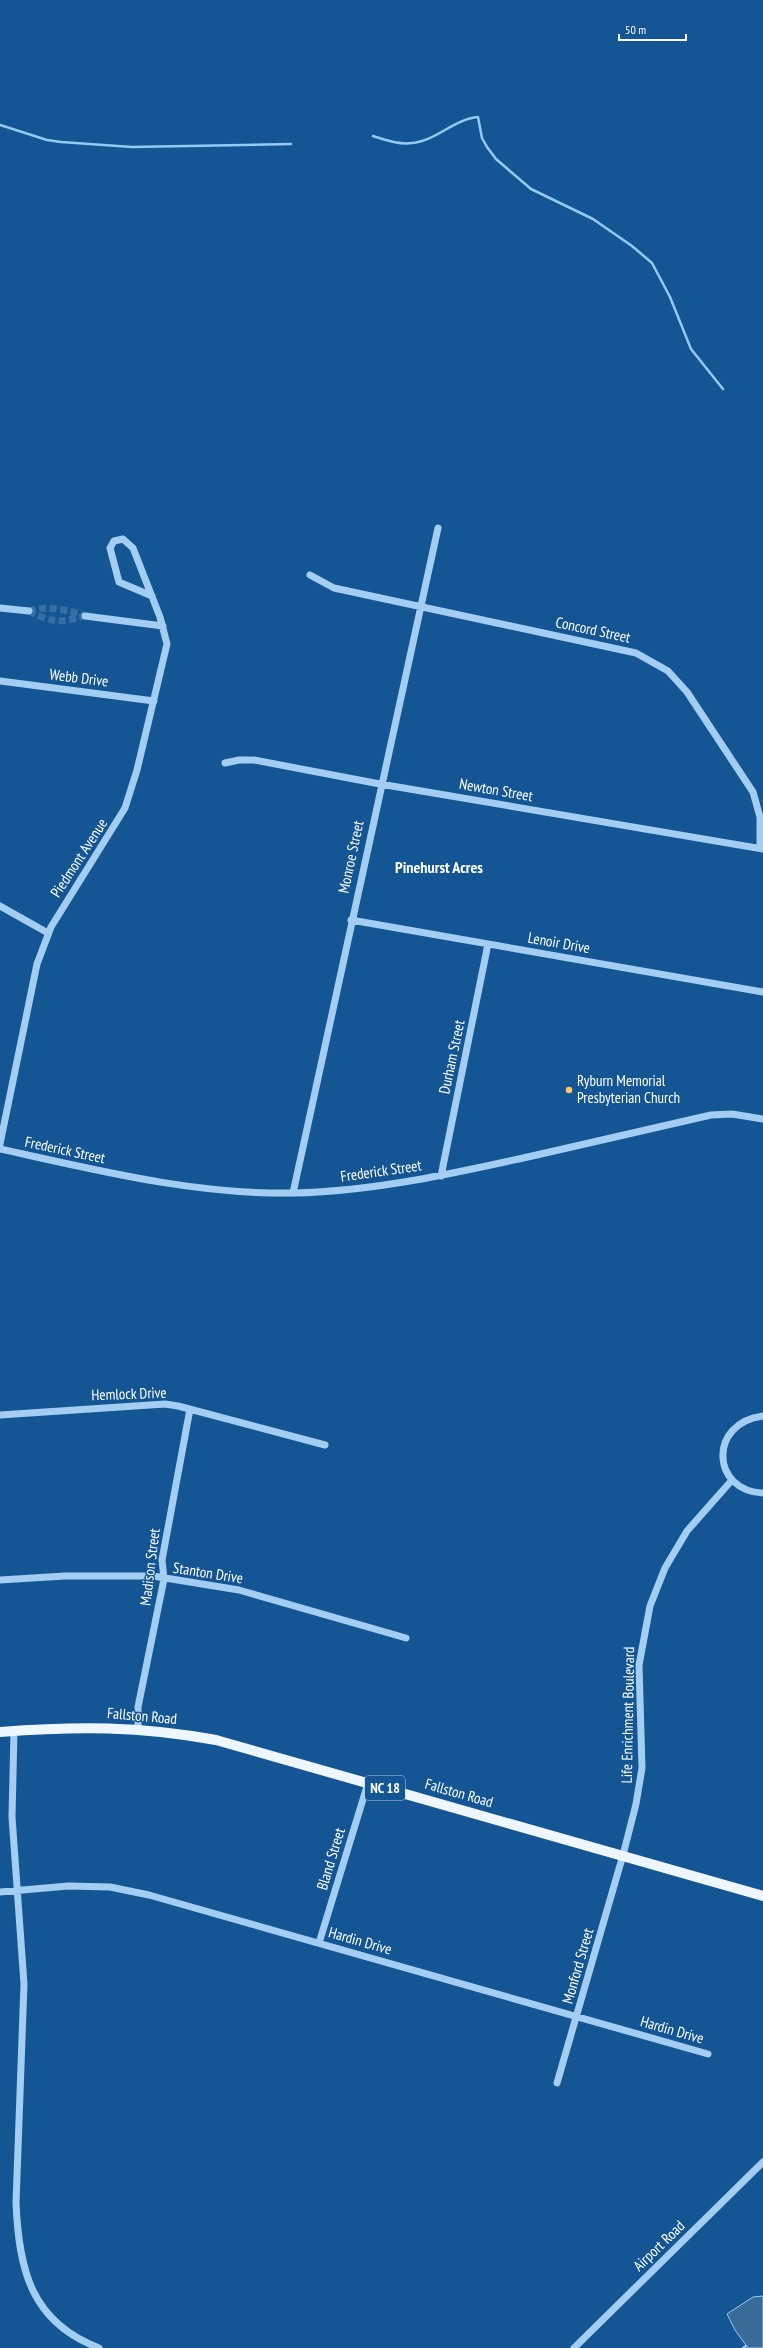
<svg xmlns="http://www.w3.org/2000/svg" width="763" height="2348" font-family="'PT Sans Narrow',sans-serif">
  <rect width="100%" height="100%" fill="#145694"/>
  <path fill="#3a6a97" stroke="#95c9f5" d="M763 2296V2348H748L735 2330 727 2314 753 2297Z"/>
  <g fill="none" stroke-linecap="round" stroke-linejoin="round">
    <path stroke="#95c9f5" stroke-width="2.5" d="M0 125 47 140 61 142 132 147 291 144
      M373 136C386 140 399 145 412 143 436 141 454 119 478 117L482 138 487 147 496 159 531 189 593 219 632 246 652 263 670 297 691 349 723 389
      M743 2348 746 2346"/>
    <path stroke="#376fa4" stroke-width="7" stroke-dasharray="7 3.5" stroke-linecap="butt" d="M29 611C52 623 60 623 85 616
      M29 611C44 605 70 610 85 616"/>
    <path stroke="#a3cdf2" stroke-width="7" d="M310 575 334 588 636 653 668 671 687 692 753 792 760 817V848
      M0 608 29 611
      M85 616 163 626
      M0 681 154 701
      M225 763 239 760H254L380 784 763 849
      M0 906 48 933
      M351 920 763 992
      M0 1144 37 964 51 927 125 808 137 770 167 644 160 617 133 548 123 539 114 541 110 548 119 582 152 596
      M0 1149C96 1170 195 1195 294 1193 377 1191 460 1172 541 1154 598 1141 654 1128 711 1115L732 1114 763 1119
      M441 1176 488 944
      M293 1193 438 528
      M0 1415 165 1404 178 1406 325 1445
      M763 1416C708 1423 711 1491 763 1493
      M0 1580 65 1576H153L239 1590 406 1638
      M138 1729V1707L164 1579 162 1560 190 1409
      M14 1731 12 1817 24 1984 16 2203C19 2270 31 2322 99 2348
      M0 1892 68 1886 110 1887 149 1895 708 2054
      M319 1943 368 1783
      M557 2083 623 1855 636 1804 642 1768 639 1665 650 1606 665 1568 687 1531 732 1480
      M574 2348 763 2162"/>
    <path stroke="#eef6ff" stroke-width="10" d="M0 1732C78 1726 139 1726 216 1740L763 1896"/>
  </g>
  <circle fill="#ffc664" stroke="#145694" stroke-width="1.5" cx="569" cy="1090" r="4"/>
  <g text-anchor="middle" stroke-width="3" stroke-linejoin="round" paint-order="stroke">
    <rect fill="#145694" stroke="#b8ccdf" stroke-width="1" x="365" y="1776" width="40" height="24" rx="3"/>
    <g font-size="14" font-weight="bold" fill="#fff">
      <text x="385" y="1793">NC 18</text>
    </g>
    <g font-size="15" fill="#fff" stroke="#145694">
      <text transform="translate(593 630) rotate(12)" y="5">Concord Street</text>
      <text transform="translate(79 678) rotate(7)" y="5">Webb Drive</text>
      <text transform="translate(496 790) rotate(10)" y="5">Newton Street</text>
      <text transform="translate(351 857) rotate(-78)" y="5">Monroe Street</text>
      <text transform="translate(79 858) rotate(-57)" y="5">Piedmont Avenue</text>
      <text transform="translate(559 943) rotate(10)" y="5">Lenoir Drive</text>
      <text transform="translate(452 1057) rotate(-78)" y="5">Durham Street</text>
      <text transform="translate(65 1150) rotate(12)" y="5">Frederick Street</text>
      <text transform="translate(381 1171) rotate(-8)" y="5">Frederick Street</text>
      <text transform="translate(129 1394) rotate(-2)" y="5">Hemlock Drive</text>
      <text transform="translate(150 1567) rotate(-83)" y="5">Madison Street</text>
      <text transform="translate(208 1573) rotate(9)" y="5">Stanton Drive</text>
      <text transform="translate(628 1715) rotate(-89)" y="5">Life Enrichment Boulevard</text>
      <text transform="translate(142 1716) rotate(5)" y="5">Fallston Road</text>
      <text transform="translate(459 1793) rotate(16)" y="5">Fallston Road</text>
      <text transform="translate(331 1859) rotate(-73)" y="5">Bland Street</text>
      <text transform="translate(360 1941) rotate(16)" y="5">Hardin Drive</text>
      <text transform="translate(578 1966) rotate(-74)" y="5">Monford Street</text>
      <text transform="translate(672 2030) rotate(16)" y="5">Hardin Drive</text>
      <text transform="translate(659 2246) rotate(-44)" y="5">Airport Road</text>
    </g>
    <g font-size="15" fill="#fff" stroke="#145694" text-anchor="start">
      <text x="577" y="1086">Ryburn Memorial<tspan x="577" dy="17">Presbyterian Church</tspan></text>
    </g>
    <g font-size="16" font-weight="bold" fill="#fff" stroke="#145694">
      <text x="439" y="873">Pinehurst Acres</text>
    </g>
  </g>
  <path d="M619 34v6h67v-6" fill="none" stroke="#ffffff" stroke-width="2"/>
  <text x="625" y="34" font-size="12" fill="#ffffff" stroke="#145694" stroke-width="3" paint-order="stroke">50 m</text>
</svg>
